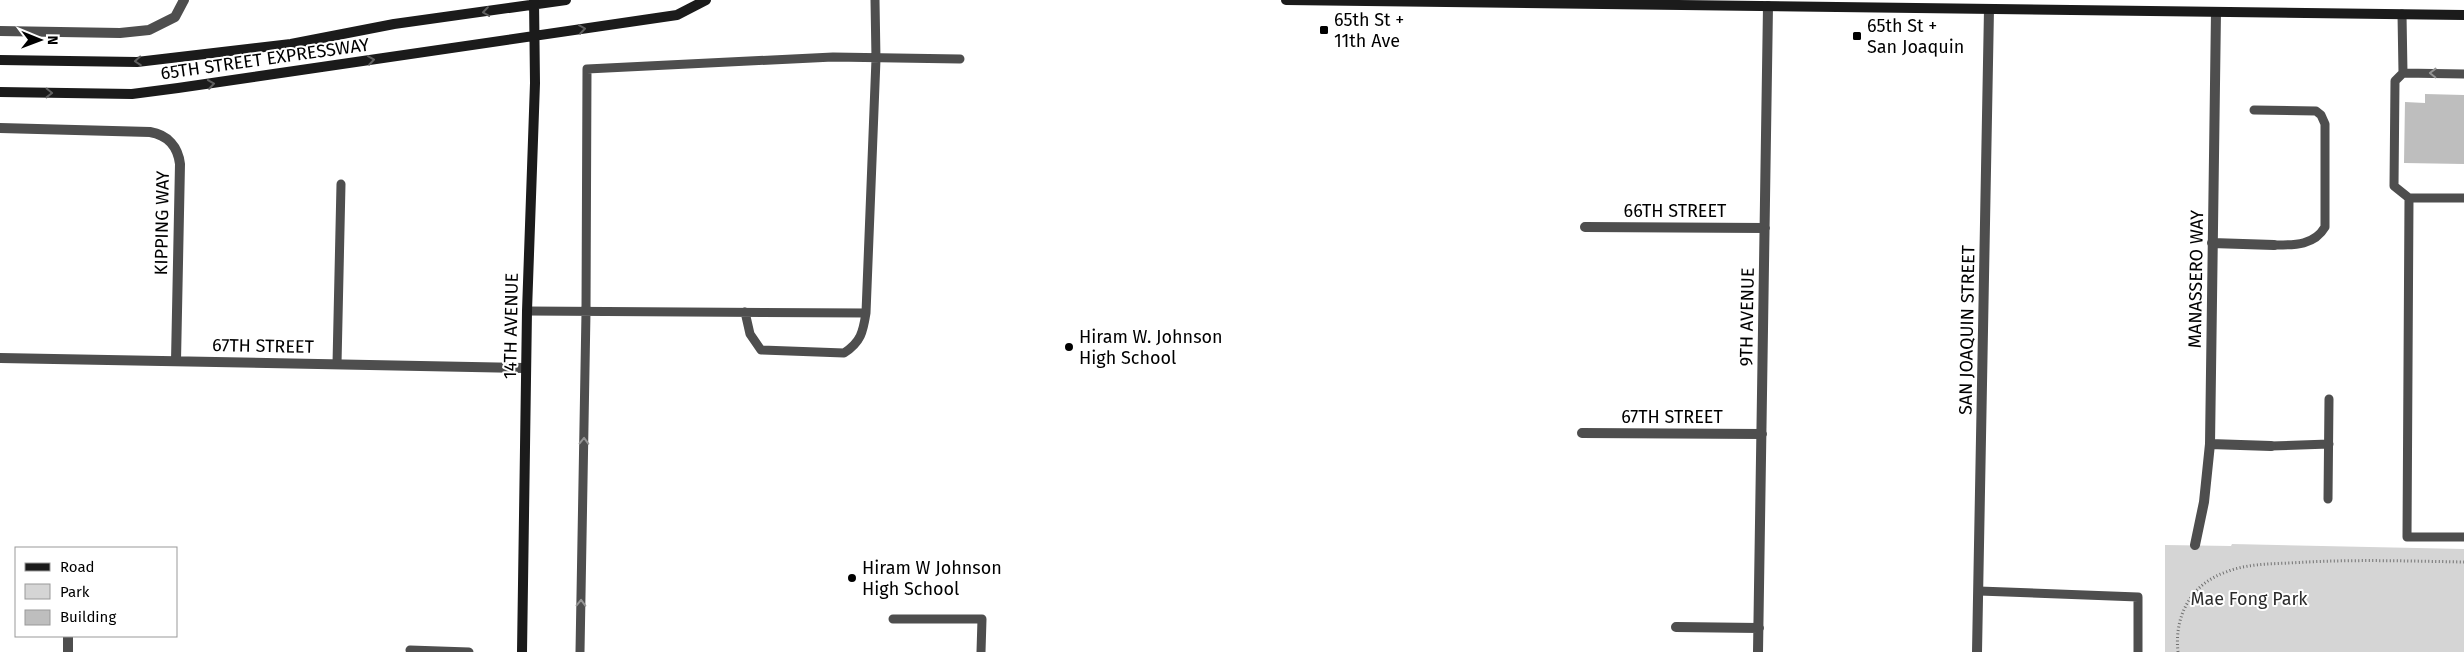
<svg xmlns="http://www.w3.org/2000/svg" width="2464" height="652" font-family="'Fira Sans',sans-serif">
  <rect width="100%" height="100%" fill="#fff"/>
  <path fill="#d5d5d5" d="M2232 544 2464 549V652H2165V545L2231 546Z"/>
  <path fill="#bebebe" d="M2425 94 2464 95V164L2404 163 2405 102 2425 103Z"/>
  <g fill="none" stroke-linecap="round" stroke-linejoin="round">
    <path stroke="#707070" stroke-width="3" stroke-dasharray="1 2.5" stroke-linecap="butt" d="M2178 652C2174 616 2191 584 2226 572 2246 564 2268 564 2290 563 2348 559 2406 561 2464 562"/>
    <path stroke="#4e4e4e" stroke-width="9" d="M2402 14 2403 73 2395 81 2394 186 2409 198 2407 537H2464
      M2403 73 2464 74
      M2254 110 2316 111 2321 115 2325 124V227C2314 246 2293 245 2274 245
      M2409 198H2464
      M527 311 866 313
      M745 312 750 334 761 350 844 353C861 342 863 332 866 313L876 59 875 0
      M337 364 341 184
      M2271 446 2329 444
      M2328 499 2329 399
      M1979 591 2138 597V652
      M893 619H982L981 652
      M410 650 469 652
      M580 652 586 312 587 69 833 57 960 59"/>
    <path stroke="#4e4e4e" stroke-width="10" d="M0 31 120 33 149 30 175 17 184 0
      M0 128 150 132C168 135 178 147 180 164L176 361
      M1585 227 1765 228
      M2212 243 2274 245
      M0 358 526 368
      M1582 433 1762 434
      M2210 444 2271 446
      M2195 545 2204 502 2210 444 2216 12
      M1676 627 1759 628
      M68 652V636
      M1758 652 1768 6
      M1977 652 1989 9"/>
    <path stroke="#1b1b1b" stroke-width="10" d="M1286 0 2464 15
      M0 60 137 62 291 44 394 24 566 0
      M0 92 132 94 178 88 677 15 706 0
      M522 652 527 311 535 83 534 0"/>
  </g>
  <defs><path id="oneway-chevron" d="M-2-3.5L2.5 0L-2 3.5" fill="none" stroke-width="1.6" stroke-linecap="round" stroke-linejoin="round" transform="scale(1.25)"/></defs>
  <g stroke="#5f5f5f">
    <use href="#oneway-chevron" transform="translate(486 12) rotate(172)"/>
    <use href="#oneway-chevron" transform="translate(582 29) rotate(-8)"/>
    <use href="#oneway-chevron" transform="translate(371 60) rotate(-8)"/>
    <use href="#oneway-chevron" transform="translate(138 61) rotate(176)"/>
    <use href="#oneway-chevron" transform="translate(211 84) rotate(-8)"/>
    <use href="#oneway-chevron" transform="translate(49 93) rotate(1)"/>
  </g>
  <g stroke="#959595">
    <use href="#oneway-chevron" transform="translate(2433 73) rotate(-179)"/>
    <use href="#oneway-chevron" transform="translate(584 441) rotate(-89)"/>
    <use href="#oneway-chevron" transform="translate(581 603) rotate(-89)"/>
  </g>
  <g fill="#000" stroke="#fff" stroke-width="2">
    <rect x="1319" y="25" width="10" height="10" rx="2.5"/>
    <rect x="1852" y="31" width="10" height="10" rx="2.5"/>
    <circle cx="1069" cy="347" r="5"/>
    <circle cx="852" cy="578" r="5"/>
  </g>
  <g text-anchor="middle" stroke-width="4" stroke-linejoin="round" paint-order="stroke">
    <g font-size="18" fill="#000" stroke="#fff" text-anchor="start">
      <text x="1334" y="26">65th St +<tspan x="1334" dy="21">11th Ave</tspan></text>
      <text x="1867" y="32">65th St +<tspan x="1867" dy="21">San Joaquin</tspan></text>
      <text x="1079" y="343">Hiram W. Johnson<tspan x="1079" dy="21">High School</tspan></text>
      <text x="862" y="574">Hiram W Johnson<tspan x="862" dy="21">High School</tspan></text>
    </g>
    <g font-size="18" fill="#000" stroke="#fff">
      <text transform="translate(265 59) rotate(-8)" y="6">65TH STREET EXPRESSWAY</text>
      <text x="1675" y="217">66TH STREET</text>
      <text transform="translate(162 223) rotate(-89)" y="6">KIPPING WAY</text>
      <text transform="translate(2196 279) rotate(-89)" y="6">MANASSERO WAY</text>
      <text transform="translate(1747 317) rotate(-89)" y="6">9TH AVENUE</text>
      <text transform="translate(511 326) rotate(-89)" y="6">14TH AVENUE</text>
      <text transform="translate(1967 330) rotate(-89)" y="6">SAN JOAQUIN STREET</text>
      <text transform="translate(263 346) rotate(1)" y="6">67TH STREET</text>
      <text x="1672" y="423">67TH STREET</text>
    </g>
    <g font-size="18" fill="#2c2c2c" stroke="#fff">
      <text x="2249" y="605">Mae Fong Park</text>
    </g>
  </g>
  <rect x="15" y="547" width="162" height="90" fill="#ffffff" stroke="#999999"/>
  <rect x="25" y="563" width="25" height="8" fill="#1b1b1b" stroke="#999999"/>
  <text x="60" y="572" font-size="15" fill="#000000">Road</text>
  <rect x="25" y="584" width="25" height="15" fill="#d5d5d5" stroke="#999999"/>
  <text x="60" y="597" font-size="15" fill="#000000">Park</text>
  <rect x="25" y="610" width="25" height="15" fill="#bebebe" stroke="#999999"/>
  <text x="60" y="622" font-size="15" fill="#000000">Building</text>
  <g transform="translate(40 40) rotate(91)" stroke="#ffffff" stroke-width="4" paint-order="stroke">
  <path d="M0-4L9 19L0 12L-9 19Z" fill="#000000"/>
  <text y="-8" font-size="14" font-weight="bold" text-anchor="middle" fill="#000000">N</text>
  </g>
</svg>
